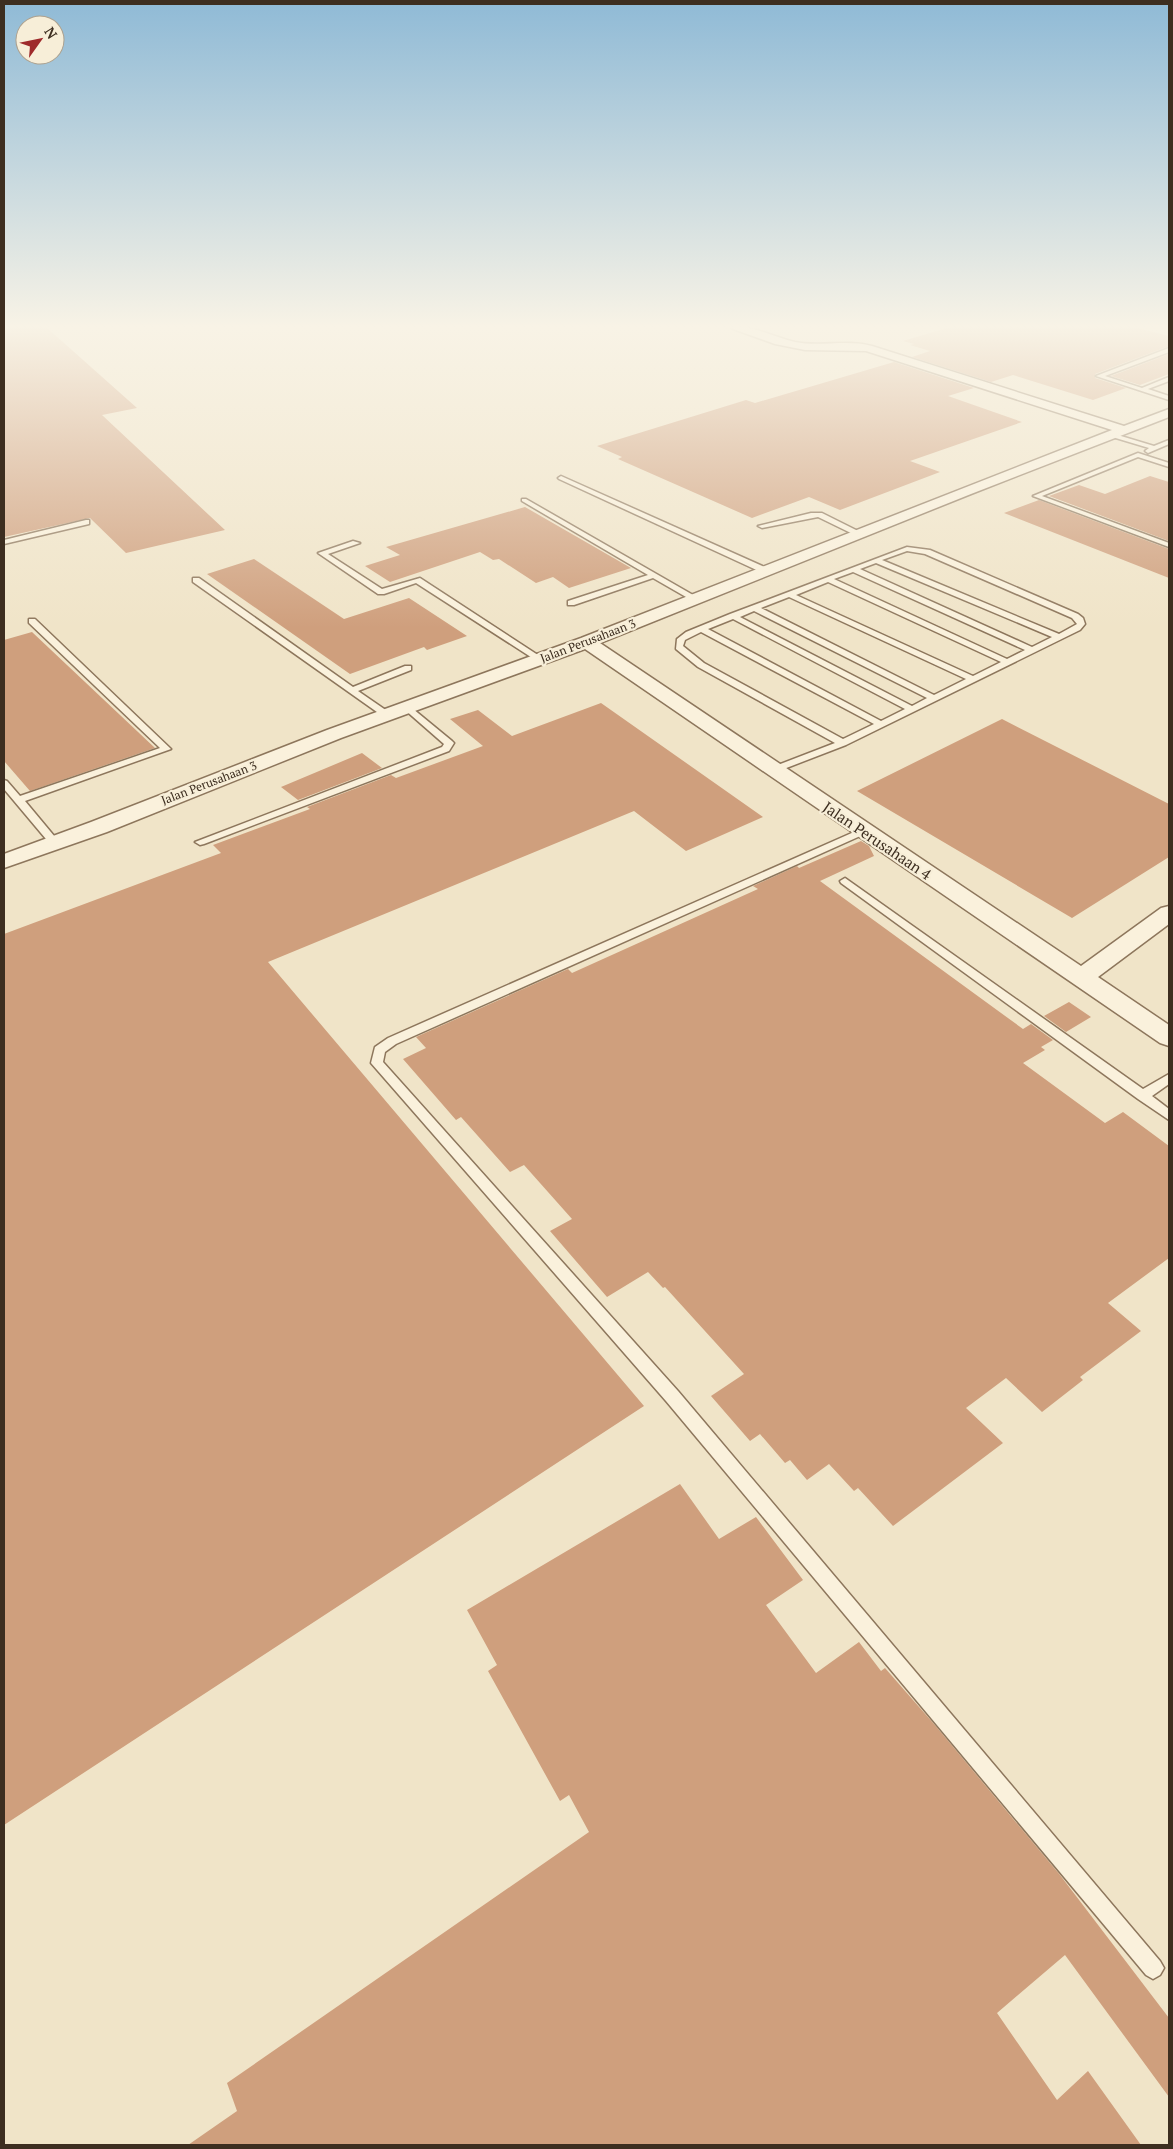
<svg xmlns="http://www.w3.org/2000/svg" width="1173" height="2149" font-family="'PT Serif',serif">
  <rect width="100%" height="100%" fill="#f0e4c8"/>
  <path fill="#cf9f7d" d="M4 327H46L137 408 102 415 225 530 126 553 90 518 4 537Z
    M950 327H1133L1169 336V346L1095 374V378L1126 388 1093 400 1013 375 991 382 912 357 930 351 910 345 914 344 903 341Z
    M1169 354V374L1140 385 1111 376Z
    M894 362 974 388 948 396 1022 422 910 461 940 472 840 510 809 497 752 518 618 459 622 457 597 446 746 400 755 403Z
    M1150 476 1169 482V541L1049 496 1079 485 1105 494Z
    M1039 500 1169 549V578L1004 513Z
    M525 507 631 568 569 588 553 577 536 583 499 559 493 560 480 552 390 582 365 566 400 555 386 547Z
    M254 559 344 619 409 598 467 636 427 650 424 647 350 674 207 574Z
    M32 632 155 748 30 791 4 761V640Z
    M601 703 763 817 686 851 634 811 268 962 644 1406 4 1825V934L221 853 213 845 310 809 307 807 391 775 396 778 483 746 450 719 478 710 512 736Z
    M1002 719 1169 804V857L1072 918 857 791Z
    M362 753 382 768 298 800 281 787Z
    M861 841 869 846 874 856 820 881 1023 1029 1031 1024 1053 1040 1041 1047 1045 1050 1023 1063 1105 1123 1123 1112 1169 1146V1258L1108 1303 1141 1331 1080 1377 1083 1380 1042 1412 1006 1378 966 1408 1003 1443 893 1526 858 1488 854 1491 829 1464 807 1480 790 1460 785 1463 760 1434 750 1441 711 1396 744 1374 665 1287 663 1288 648 1272 607 1297 550 1231 572 1219 524 1165 510 1172 461 1117 456 1120 403 1059 426 1048 416 1037 568 969 572 973 758 889 753 886 797 866 799 868Z
    M1069 1002 1091 1017 1066 1032 1044 1016Z
    M680 1484 719 1539 756 1517 803 1580 766 1605 816 1673 859 1642 881 1671 885 1668 934 1724 1060 1875 1169 2018V2097L1065 1955 997 2013 1057 2100 1088 2071 1141 2145H188L237 2111 227 2083 589 1832 569 1795 560 1801 488 1671 497 1665 467 1610Z"/>
  <g fill="none" stroke-linecap="round" stroke-linejoin="round">
    <defs>
      <path id="service" d="M1169 348V352L1105 376 1142 388 1169 377V381L1148 389 1169 396V400L1096 376Z
        M1111 433 1154 446 1169 440V444L1148 453 1145 451 1149 448 1109 436V434Z
        M1138 453 1169 463V467L1138 457 1042 496 1169 543V547L1033 496Z
        M561 476 769 569 770 571 763 573 559 479 558 478Z
        M522 499H526L700 599 693 601 653 578 574 605H568V601L648 575 522 501Z
        M811 513H822L864 534 857 536 818 517 762 528 758 526Z
        M86 520H89V524L4 544V540Z
        M353 541 360 543 328 554 382 589 420 578 544 659 537 661 416 583 384 594H378L318 553Z
        M907 547 930 550 1078 614 1083 618 1085 624 1080 630 846 745 776 772H770V768L835 743 698 667 676 649 677 639 686 632 730 614ZM907 551 925 554 1072 618 1077 624 1059 634 882 560ZM876 563 1052 637 1032 647 860 569ZM853 572 1025 650 1007 659 834 579ZM828 582 1001 662 973 676 796 595ZM789 597 966 679 934 695 761 608ZM754 611 927 698 912 706 740 617ZM733 619 905 709 881 721 708 629ZM701 632 874 724 843 739 704 663 683 646 685 640Z
        M193 578H199L353 687 405 666H411V670L358 691 390 713V717H384L193 582Z
        M29 619H35L171 749 25 801 60 843 55 846 51 845 4 789V780L7 781 20 796 160 748 29 623Z
        M407 704 452 741 454 743 449 751 204 844 200 845 195 842 442 747 444 744 404 709 403 707Z
        M863 828 867 829V833L396 1044 385 1052 383 1062 678 1391 1160 1961 1164 1968 1160 1975 1153 1979 1146 1975 666 1401 371 1063 375 1047 388 1038Z
        M845 878 1143 1089 1169 1074V1084L1152 1096 1169 1109V1120L1138 1099 841 883 840 881Z"/>
      <path id="minor" d="M731 327C753 325 773 337 795 342 820 347 847 339 872 346L1124 426 1169 409V417L971 494 600 643 1081 966 1161 908 1169 906V924L1098 977 1169 1025V1046L1160 1043 585 649 341 738 107 832 4 868V854L91 822 327 730 581 638 1112 430 866 351 805 350 775 344 733 329Z"/>
    </defs>
    <use href="#service" stroke="#8d765c" stroke-width="3"/>
    <use href="#minor" stroke="#8d765c" stroke-width="3"/>
    <use href="#service" fill="#faf1dc" fill-rule="evenodd"/>
    <use href="#minor" fill="#faf1dc" fill-rule="evenodd"/>
  </g>
  <linearGradient id="sky" x2="0" y2="1"><stop stop-color="#8fbad6"/><stop offset="0.52" stop-color="#f8f3e6"/><stop offset="1" stop-color="#f8f3e6" stop-opacity="0"/></linearGradient>
  <rect width="1173" height="628" fill="url(#sky)"/>
  <g text-anchor="middle" stroke-width="4.5" stroke-linejoin="round" paint-order="stroke">
    <g font-size="12" fill="#3d2e20" stroke="#f7eed8">
      <text transform="translate(588 641) rotate(-21)" y="4">Jalan Perusahaan 3</text>
      <text transform="translate(209 783) rotate(-21)" y="4">Jalan Perusahaan 3</text>
    </g>
    <g font-size="15" fill="#3d2e20" stroke="#f7eed8">
      <text transform="translate(877 841) rotate(34)" y="5">Jalan Perusahaan 4</text>
    </g>
  </g>
  <rect width="1173" height="2149" fill="none" stroke="#3d2e20" stroke-width="10"/>
  <g transform="translate(40 40) rotate(57)"><circle r="24" fill="#f7eed8" stroke="#ada18e"/>
  <path d="M0-4L9 19L0 12L-9 19Z" fill="#9e2a2b"/>
  <text y="-8" font-size="14" font-weight="bold" text-anchor="middle" fill="#3d2e20">N</text>
  </g>
</svg>
